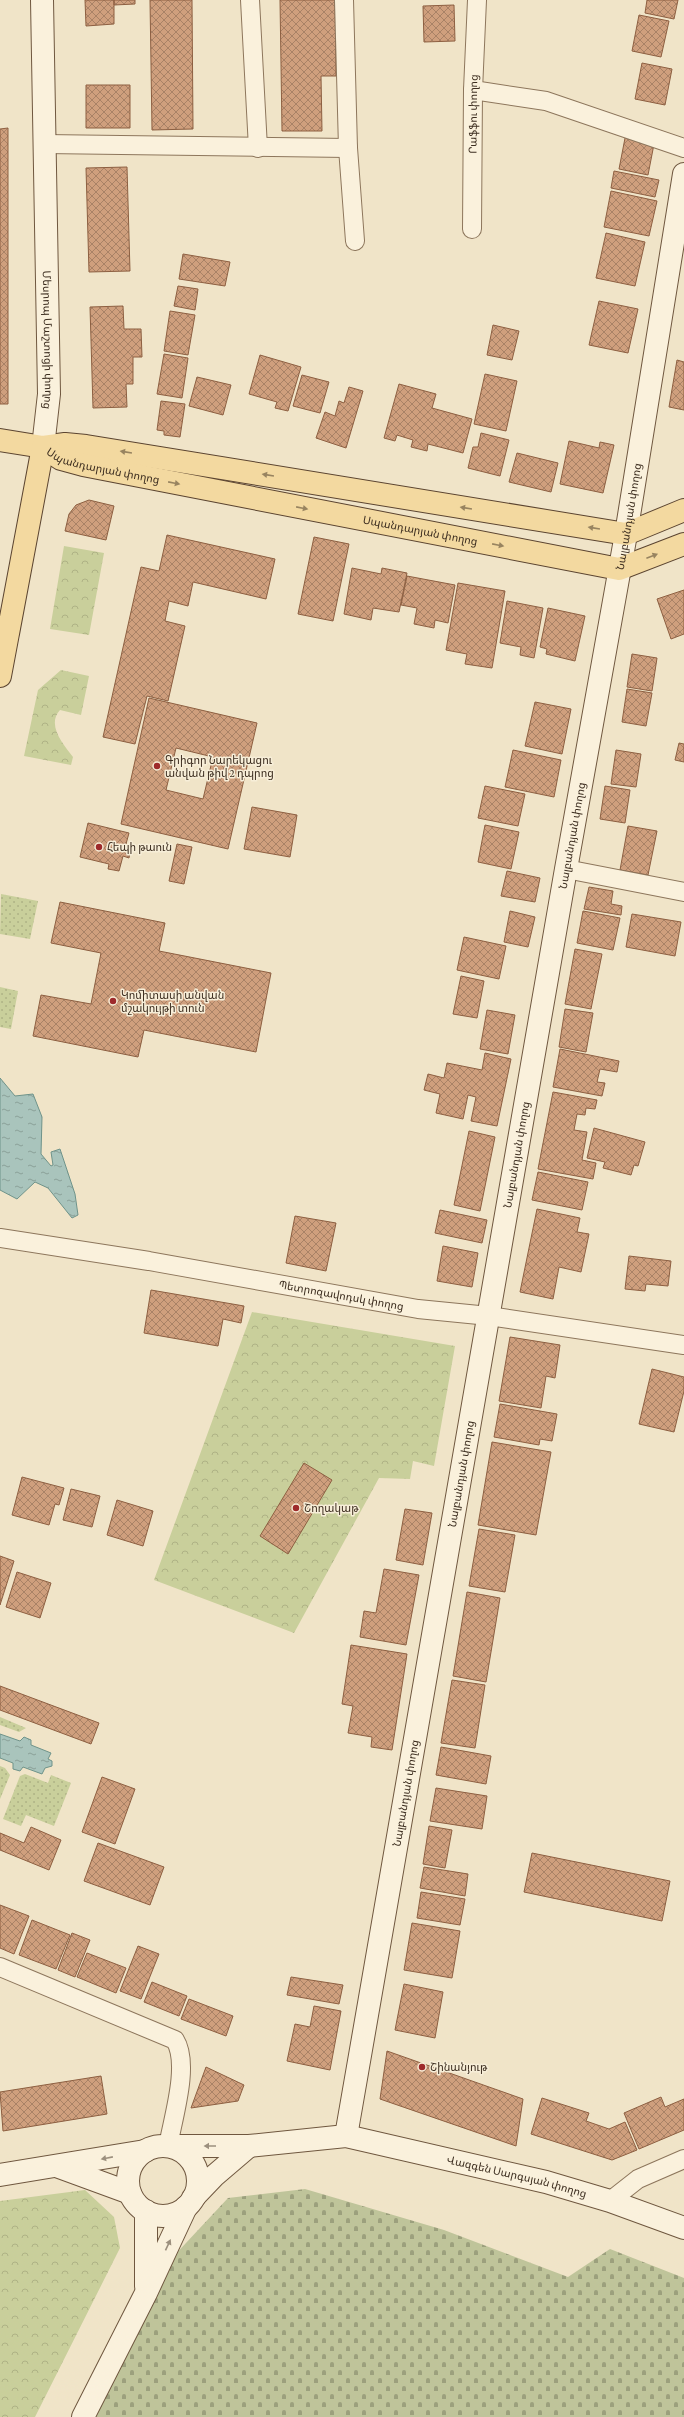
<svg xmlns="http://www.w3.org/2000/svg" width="684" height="2417" font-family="'Crimson Pro','Noto Sans Armenian',serif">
  <defs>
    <pattern id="grass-dots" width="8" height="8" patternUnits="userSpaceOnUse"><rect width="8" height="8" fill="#c9cf9b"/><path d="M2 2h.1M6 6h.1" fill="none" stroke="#aeb285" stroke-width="1.8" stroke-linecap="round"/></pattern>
    <pattern id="forest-crowns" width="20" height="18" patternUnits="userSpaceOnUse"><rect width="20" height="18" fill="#c9cf9b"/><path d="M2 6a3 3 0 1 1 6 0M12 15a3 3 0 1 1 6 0" fill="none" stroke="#aeb285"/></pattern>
    <pattern id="cemetery-stones" width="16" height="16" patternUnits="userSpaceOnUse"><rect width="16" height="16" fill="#bfc49a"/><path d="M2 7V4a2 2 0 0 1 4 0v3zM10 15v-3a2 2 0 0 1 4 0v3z" fill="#9ca07d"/></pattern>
    <pattern id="water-ripples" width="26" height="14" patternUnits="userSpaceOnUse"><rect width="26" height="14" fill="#a9c4bc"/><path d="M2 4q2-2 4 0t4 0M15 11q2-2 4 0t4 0" fill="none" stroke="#8ba098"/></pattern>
    <pattern id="building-cross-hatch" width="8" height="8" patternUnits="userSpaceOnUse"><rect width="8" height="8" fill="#cf9f7d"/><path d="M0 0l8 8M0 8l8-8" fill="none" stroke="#a98266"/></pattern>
  </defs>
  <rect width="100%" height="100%" fill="#f0e4c8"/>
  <path fill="url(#grass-dots)" d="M1 894 38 901 30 939 0 934Z
    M0 987 18 991 11 1029 0 1027Z
    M0 1717 26 1728 19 1732 0 1725Z
    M0 1766 5 1768 10 1775 0 1799Z
    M25 1774 48 1783 51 1775 71 1783 54 1826 26 1815 21 1826 3 1819 20 1776Z"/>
  <path fill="url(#forest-crowns)" d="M64 546 104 553 89 635 50 629Z
    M61 670 89 676 81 715 60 710C46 725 64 745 73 757L71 765 24 756 38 690Z
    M252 1312 455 1346 434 1466 413 1461 410 1479 379 1478 294 1633 154 1580Z
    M85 2190 114 2217 120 2248 35 2417H0V2201Z"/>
  <path fill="url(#cemetery-stones)" d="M305 2189 444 2230 568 2277 610 2249 684 2278V2417H95L171 2259 228 2198Z"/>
  <path fill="url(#water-ripples)" stroke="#6f938a" d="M0 1078 15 1096 33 1094 42 1117 41 1154 51 1166 53 1165 51 1152 60 1149 75 1194 78 1215 72 1218 48 1188 35 1182 17 1199 0 1190Z
    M0 1734 20 1741 24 1737 31 1740V1745L51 1753 48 1759 52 1761V1766L45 1768 42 1774 23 1767 20 1771 13 1769V1763L0 1758Z"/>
  <path fill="url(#building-cross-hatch)" stroke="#8d5f41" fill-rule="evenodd" d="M85 0H114V24L86 26Z
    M114 0H135V4L114 5Z
    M150 0H192L193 129 152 130Z
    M280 0H335L336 76H321L322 131H282Z
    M647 0H678L674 19 645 13Z
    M454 5 455 41 424 42 423 6Z
    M639 15 669 21 661 57 632 51Z
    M642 63 672 69 665 105 635 99Z
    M86 85H130V128H86Z
    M8 128V404H0V129Z
    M626 133 655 139 648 175 619 169Z
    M127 167 130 271 89 272 86 168Z
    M614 171 659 180 655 197 611 188Z
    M611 191 657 201 649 236 604 227Z
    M606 233 645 242 635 286 596 278Z
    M183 254 230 262 225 286 179 279Z
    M178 286 198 289 195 310 174 306Z
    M599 301 638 309 628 353 589 345Z
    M123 306 124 329H141L142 357H133V384H126L127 407 93 408 90 307Z
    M170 311 195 315 188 355 164 351Z
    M493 325 519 331 512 360 487 355Z
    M164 354 188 358 182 398 157 394Z
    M260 355 301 367 288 411 275 408 277 402 249 394Z
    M677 360 684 362V410L669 407Z
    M485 374 517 381 506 431 474 424Z
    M302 375 329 382 320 413 293 406Z
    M197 377 231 385 223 415 189 406Z
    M399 384 436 394 432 408 472 419 463 453 428 444 427 451 411 447 413 440 397 435 395 441 384 438Z
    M349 387 363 391 346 448 316 438 325 412 335 416 339 401 344 403Z
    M161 401 185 404 180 437 164 435V431L157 430Z
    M481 433 509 440 500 476 468 468 473 447H478Z
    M569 441 599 448 600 442 614 445 603 493 560 484Z
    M517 453 558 463 551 492 509 482Z
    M89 500 114 506 106 540 65 531 69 514 76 505Z
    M167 535 275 559 266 599 193 582 188 606 169 601 165 621 185 626 168 701 147 696 135 744 103 737 141 567 159 571Z
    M314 537 349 544 333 621 298 614Z
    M352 568 381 574 382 568 407 573 399 612 373 608 371 620 344 614Z
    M407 576 455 585 448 623 435 620 434 628 414 624 417 608 401 605Z
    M458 583 505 591 492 668 465 664 467 654 446 650Z
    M684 590V634L671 639 657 599Z
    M507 601 543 608 534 658 520 655 521 647 500 643Z
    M548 608 585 616 575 661 546 654 547 649 540 647Z
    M632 654 657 658 652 691 627 687Z
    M627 689 652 693 646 726 622 722Z
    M149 698 257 723 228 849 121 824ZM176 748 213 757 203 799 166 790Z
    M535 702 571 709 562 754 525 746Z
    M679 743 684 744V762L675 760Z
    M513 750 561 760 554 797 505 787Z
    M616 750 641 754 636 787 611 784Z
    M485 786 525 794 518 826 478 818Z
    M605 786 630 790 625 823 600 819Z
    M252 807 297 815 290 857 244 849Z
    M88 823 129 833 126 844 131 846 129 858 123 856 119 871 108 869 109 864 80 857Z
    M485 825 519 832 511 869 478 862Z
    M628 826 657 831 648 875 620 870Z
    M177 844 192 847 184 884 169 881Z
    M507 871 540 878 535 902 501 896Z
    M589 887 613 891 611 904 622 906 621 915 584 909Z
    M60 902 165 923 159 951 271 973 256 1052 144 1030 138 1057 33 1036 41 995 91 1004 101 953 51 943Z
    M510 911 535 917 528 947 504 942Z
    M583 911 620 918 613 950 577 943Z
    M632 914 681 922 675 956 626 947Z
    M464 937 506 946 499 979 457 970Z
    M575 949 602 954 591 1009 565 1004Z
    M461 976 484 981 477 1018 453 1014Z
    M565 1009 593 1013 586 1052 559 1047Z
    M487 1010 515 1015 508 1054 480 1049Z
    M560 1049 619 1061 617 1072 600 1069 597 1082 605 1083 602 1096 553 1087Z
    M485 1053 511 1059 497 1126 471 1121 476 1097 468 1095 463 1119 436 1113 440 1094 424 1090 428 1074 444 1078 447 1063 482 1070Z
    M553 1092 597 1100 595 1109 586 1108 585 1115 577 1114 574 1130 587 1132 582 1160 596 1163 593 1179 538 1169Z
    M594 1128 645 1142 638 1166 634 1165 631 1175 603 1168 605 1162 587 1158Z
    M469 1131 495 1137 480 1211 454 1205Z
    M538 1172 588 1182 582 1210 532 1200Z
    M537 1209 580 1218 577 1232 589 1234 581 1272 559 1267 553 1299 520 1292Z
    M440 1210 487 1220 482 1243 435 1233Z
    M295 1216 336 1223 326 1271 286 1263Z
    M443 1246 478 1253 472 1287 437 1281Z
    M629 1256 671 1261 668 1286 646 1284 645 1291 625 1289Z
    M151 1290 244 1306 241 1323 223 1319 218 1346 144 1333Z
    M510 1337 560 1345 555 1378 546 1376 541 1408 499 1401Z
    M652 1369 684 1377V1391L674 1432 639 1424Z
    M500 1404 557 1414 552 1441 540 1439 539 1445 494 1437Z
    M492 1442 551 1452 536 1535 478 1525Z
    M304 1463 332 1480 288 1554 260 1536Z
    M22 1477 64 1488 59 1505 55 1504 49 1525 12 1515Z
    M71 1489 100 1496 92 1527 63 1520Z
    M117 1500 153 1511 143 1546 107 1535Z
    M405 1509 432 1513 423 1565 396 1560Z
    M479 1529 515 1535 505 1592 469 1586Z
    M0 1556 14 1561 0 1605Z
    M384 1569 419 1575 406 1645 360 1637 364 1611 376 1613Z
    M17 1572 51 1583 40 1618 6 1607Z
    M467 1592 500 1598 486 1682 453 1676Z
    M351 1645 407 1654 392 1750 371 1747 372 1737 348 1733 353 1706 342 1704Z
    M452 1680 485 1685 475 1748 441 1743Z
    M0 1686 99 1723 91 1744 0 1710Z
    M441 1747 491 1756 486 1784 436 1775Z
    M102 1777 135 1789 115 1844 82 1832Z
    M436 1788 487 1796 482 1829 430 1821Z
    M429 1826 452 1830 445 1868 423 1864Z
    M31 1827 61 1840 49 1870 0 1850V1833L24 1843Z
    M98 1843 164 1867 150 1905 84 1881Z
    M532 1853 670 1881 662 1921 524 1892Z
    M424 1867 468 1874 465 1896 420 1888Z
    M421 1892 465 1899 460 1925 417 1918Z
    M0 1905 29 1916 14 1954 0 1948Z
    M32 1920 70 1935 56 1969 19 1955Z
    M412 1923 460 1931 452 1978 404 1970Z
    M72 1933 90 1940 75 1977 58 1970Z
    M138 1946 159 1954 141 1999 120 1991Z
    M87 1953 126 1968 116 1993 77 1977Z
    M291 1977 343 1985 339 2004 287 1995Z
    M152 1982 187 1996 179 2016 144 2002Z
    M404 1984 443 1992 435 2038 395 2030Z
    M189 1999 233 2016 226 2036 181 2019Z
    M314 2006 341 2011 330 2070 287 2061 295 2024 310 2027Z
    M387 2051 523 2099 516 2146 380 2099Z
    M206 2067 244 2085 238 2101 191 2108Z
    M101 2076 107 2114 3 2131 0 2092Z
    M661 2097 665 2107 684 2099V2130L639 2149 624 2113Z
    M542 2098 589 2113 586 2121 609 2129 625 2122 637 2150 612 2160 531 2134Z"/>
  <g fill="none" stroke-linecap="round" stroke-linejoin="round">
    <defs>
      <g id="street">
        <path d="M250 0 258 148"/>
        <path d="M344 0 348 148 355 241"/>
        <path d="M473 90 546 101 684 148"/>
        <path d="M44 144 348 148"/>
        <path id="s1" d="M472 229 473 90 477 0"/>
        <path d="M566 869 684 892"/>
        <path id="s2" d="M0 1238 149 1261 418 1309 489 1316 684 1345"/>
        <path d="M0 1967 175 2040C190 2064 173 2118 168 2146"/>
        <path d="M610 2201 638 2179 684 2159"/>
      </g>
      <g id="secondary">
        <path id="s3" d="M42 0 49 394 43 447"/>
        <path id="s4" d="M346 2136 566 869 626 534 684 174"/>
        <path id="s5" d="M168 2146H249L346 2136 546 2182 610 2201 684 2228"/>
        <circle cx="163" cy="2181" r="35"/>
        <path d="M59 2167 130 2193"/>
        <path d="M0 2175 145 2151"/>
        <path d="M193 2198 214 2176 249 2146"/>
        <path d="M146 2211V2286"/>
        <path d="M83 2417 146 2293 186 2207"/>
      </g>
      <g id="primary">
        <path d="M0 440 43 447 65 444 86 446 626 534 684 510"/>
        <path id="s6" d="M43 447 61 459 83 465 619 569 684 544"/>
        <path d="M0 676 43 447"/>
      </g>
    </defs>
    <use href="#street" stroke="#8d765c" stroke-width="20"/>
    <use href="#secondary" stroke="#6f573f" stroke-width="24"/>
    <use href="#primary" stroke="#5b4430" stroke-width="24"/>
    <use href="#street" stroke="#faf1dc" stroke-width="18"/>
    <use href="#secondary" stroke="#faf1dc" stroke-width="22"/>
    <use href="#primary" stroke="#f3d9a0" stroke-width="22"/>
  </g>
  <defs><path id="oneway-solid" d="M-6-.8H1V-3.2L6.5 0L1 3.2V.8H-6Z"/></defs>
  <g fill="#988460">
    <use href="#oneway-solid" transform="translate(126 452) rotate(-171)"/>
    <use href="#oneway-solid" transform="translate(268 475) rotate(-171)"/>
    <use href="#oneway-solid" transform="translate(174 483) rotate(11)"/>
    <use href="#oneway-solid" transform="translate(302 508) rotate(11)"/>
    <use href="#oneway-solid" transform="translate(466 508) rotate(-171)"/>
    <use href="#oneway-solid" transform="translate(594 528) rotate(-171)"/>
    <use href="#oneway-solid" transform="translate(498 545) rotate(11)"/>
    <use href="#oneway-solid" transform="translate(652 556) rotate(-21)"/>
  </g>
  <g fill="#9c907e">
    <use href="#oneway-solid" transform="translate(210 2146) rotate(-180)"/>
    <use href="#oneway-solid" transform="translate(107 2158) rotate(169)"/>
    <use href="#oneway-solid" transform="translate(168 2245) rotate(-65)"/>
  </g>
  <g fill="#9e2a2b" stroke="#f7eed8" stroke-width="1.5">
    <circle cx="157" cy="766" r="4"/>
    <circle cx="99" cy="847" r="4"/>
    <circle cx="113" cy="1001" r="4"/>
    <circle cx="296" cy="1508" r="4"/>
    <circle cx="422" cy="2067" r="4"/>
  </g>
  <g text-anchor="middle" stroke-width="3" stroke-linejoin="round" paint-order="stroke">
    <g font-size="11" fill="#3d2e20" stroke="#f7eed8">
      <text dy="4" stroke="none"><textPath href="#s1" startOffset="115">Րաֆֆու փողոց</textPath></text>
      <text dy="4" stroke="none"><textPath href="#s3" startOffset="340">Մեսրոպ Մաշտոցի փողոց</textPath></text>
      <text dy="4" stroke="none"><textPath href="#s6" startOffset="64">Սպանդարյան փողոց</textPath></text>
      <text dy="4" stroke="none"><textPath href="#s4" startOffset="1644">Նալբանդյան փողոց</textPath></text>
      <text dy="4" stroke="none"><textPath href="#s6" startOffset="388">Սպանդարյան փողոց</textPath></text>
      <text dy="4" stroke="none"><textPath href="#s4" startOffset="1320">Նալբանդյան փողոց</textPath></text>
      <text dy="4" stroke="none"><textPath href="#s4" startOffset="996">Նալբանդյան փողոց</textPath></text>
      <text dy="4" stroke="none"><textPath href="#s2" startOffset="346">Պետրոզավոդսկ փողոց</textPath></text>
      <text dy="4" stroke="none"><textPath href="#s4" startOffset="672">Նալբանդյան փողոց</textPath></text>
      <text dy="4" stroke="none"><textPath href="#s4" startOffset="348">Նալբանդյան փողոց</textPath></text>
      <text dy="4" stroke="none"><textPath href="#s5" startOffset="354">Վազգեն Սարգսյան փողոց</textPath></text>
    </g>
    <g font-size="11" fill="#3d2e20" stroke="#f7eed8" text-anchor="start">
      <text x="165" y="764">Գրիգոր Նարեկացու<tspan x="165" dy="13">անվան թիվ 2 դպրոց</tspan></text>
      <text x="107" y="851">Հեպի թաուն</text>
      <text x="121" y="999">Կոմիտասի անվան<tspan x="121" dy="13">մշակույթի տուն</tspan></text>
      <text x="304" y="1512">Շողակաթ</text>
      <text x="430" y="2071">Շինանյութ</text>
    </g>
  </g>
</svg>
